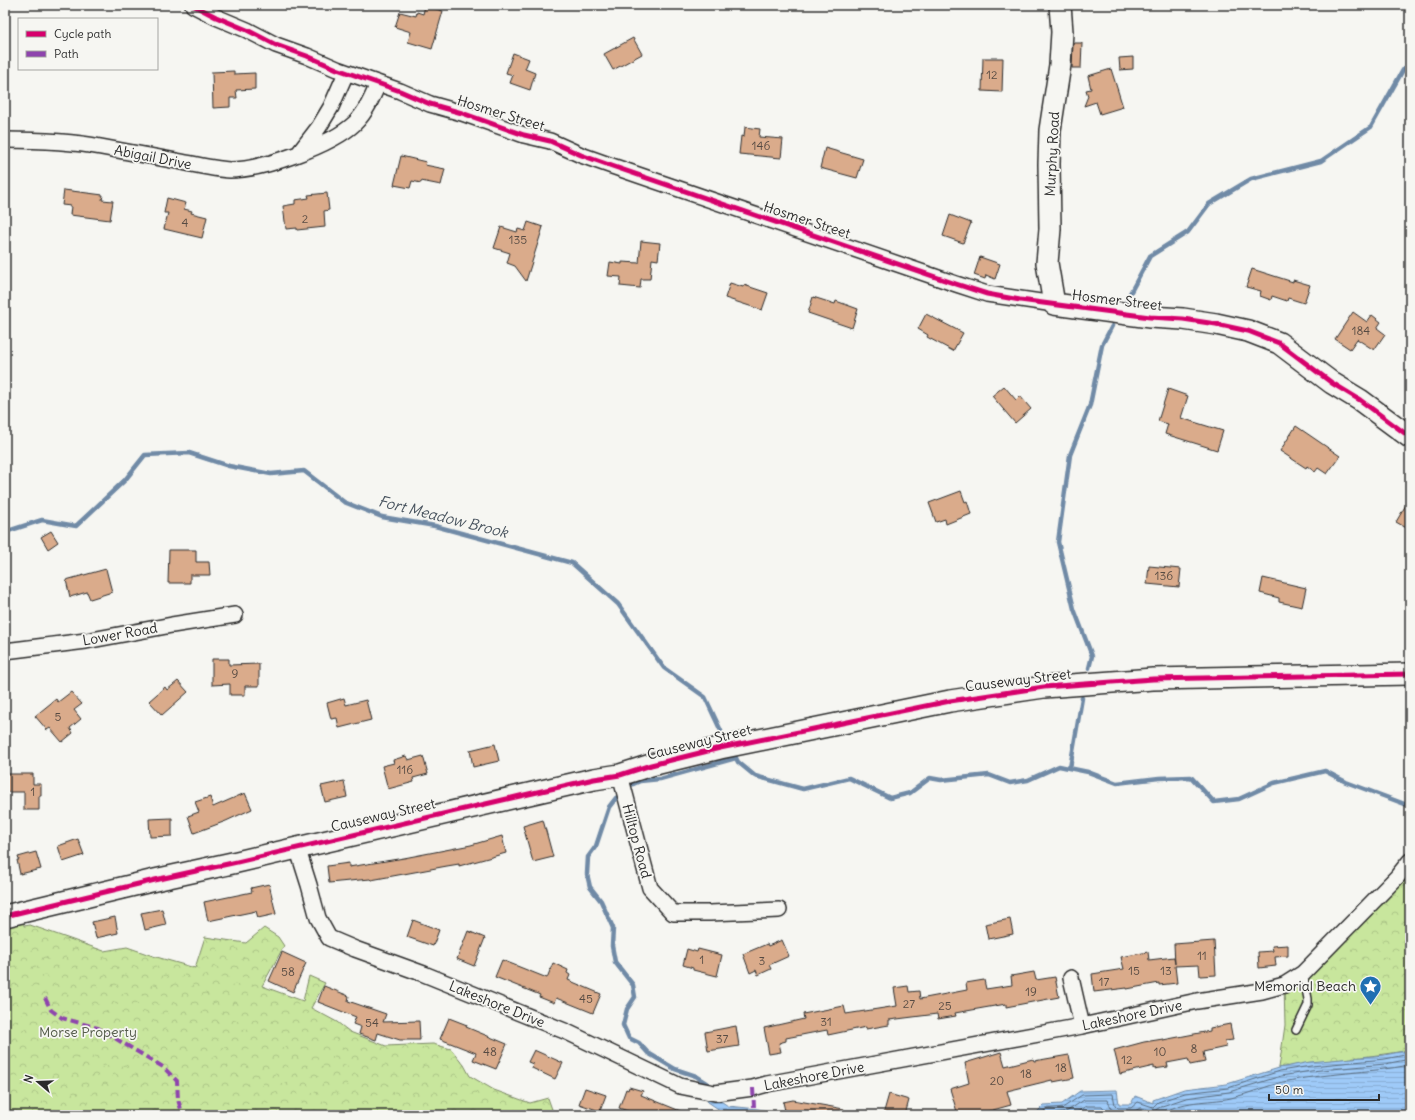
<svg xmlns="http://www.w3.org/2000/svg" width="1415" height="1120" font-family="Delius,sans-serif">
  <defs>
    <pattern id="forest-crowns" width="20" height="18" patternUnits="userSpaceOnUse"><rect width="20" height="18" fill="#c8e69d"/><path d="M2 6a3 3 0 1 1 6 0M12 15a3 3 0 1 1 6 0" fill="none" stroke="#acc587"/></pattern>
    <pattern id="water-rules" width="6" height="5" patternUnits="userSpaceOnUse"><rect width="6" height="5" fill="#9ecaf8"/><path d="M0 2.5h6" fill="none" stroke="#88aed5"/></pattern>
  </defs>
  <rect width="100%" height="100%" fill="#f6f6f2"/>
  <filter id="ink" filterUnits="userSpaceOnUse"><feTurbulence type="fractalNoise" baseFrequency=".025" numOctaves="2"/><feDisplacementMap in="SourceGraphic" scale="8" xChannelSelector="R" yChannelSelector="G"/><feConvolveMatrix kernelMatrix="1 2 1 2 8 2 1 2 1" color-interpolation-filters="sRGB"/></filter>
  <g filter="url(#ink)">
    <path fill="url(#forest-crowns)" stroke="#7a8864" d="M1410 861V1050C1366 1058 1322 1060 1279 1068L1285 1025 1284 985Z
      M24 921V926L30 925 104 951 127 947 153 956 195 968 205 937 246 943 264 928 278 937 284 946 262 986 303 1001 309 976 325 983 311 1008 337 1022 350 1032 386 1046 433 1044 451 1049 464 1065 470 1076 494 1090 530 1103 548 1098 554 1115H5V924Z"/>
    <path fill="url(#water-rules)" stroke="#708aa6" d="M1410 1050V1115H1034L1044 1105 1062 1104 1080 1091 1117 1090 1119 1104H1131L1135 1096 1153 1103V1100L1184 1089 1227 1084 1279 1068 1310 1062 1384 1055Z
      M704 1095 715 1097 728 1106 758 1109 767 1111 773 1115H727L708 1102Z"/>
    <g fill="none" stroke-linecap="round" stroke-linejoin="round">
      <path stroke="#596b7d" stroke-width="1" d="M1040 1115 1046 1109 1064 1107 1082 1095 1113 1094 1115 1105 1118 1108H1131L1138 1102 1153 1107 1158 1102 1185 1093 1228 1088 1280 1071 1311 1066 1385 1059 1410 1054
        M1047 1115 1066 1112 1084 1100H1108L1111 1109 1117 1112 1132 1113 1140 1108 1154 1111 1162 1106 1186 1098 1229 1092 1281 1076 1311 1071 1385 1064 1410 1059
        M1073 1115 1086 1106H1102L1109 1115
        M1161 1115C1181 1099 1208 1103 1231 1098 1249 1094 1266 1086 1283 1082 1325 1073 1368 1073 1410 1065"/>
      <path stroke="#708aa6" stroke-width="4.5" d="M1127 299 1150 256 1188 232 1209 204 1251 179 1321 161 1371 127 1403 70 1410 65
        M5 532 42 520 76 526 125 480 145 455 189 453 229 466 271 474 304 471 344 502 382 517 435 526 572 563 618 604 664 668 705 697 721 731
        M1089 668 1092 656 1074 609 1058 542 1070 455 1090 405 1102 345 1112 326
        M735 756 738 762 755 776 803 789 849 778 890 798 910 793 930 778 941 780 989 775 1010 783 1028 780 1059 766 1088 772 1117 783 1159 778 1191 777 1214 802 1239 799 1274 783 1325 771 1346 782 1410 806
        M1070 768 1082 698
        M631 785 640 781 660 779 736 758
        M616 798 609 807 596 846 588 857 587 874 590 887 601 901 613 928 612 946 615 962 633 985 635 997 627 1009 623 1025 629 1038 639 1043 648 1053 675 1069 696 1076 707 1083"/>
    </g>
    <path fill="#daab8b" stroke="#2b2b2b" d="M425 6 443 11 432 49 408 42 411 32 395 27 400 12 416 16 417 12 423 14Z
      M633 38 642 54 613 70 604 54Z
      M1073 43H1082L1081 68H1072Z
      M513 53 529 59 525 69 535 73 530 90 510 83 513 75 506 73Z
      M1133 57V69L1120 70 1119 58Z
      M983 58H1003L1002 92 982 91Z
      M1111 69 1123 107 1100 114 1096 102 1084 106 1088 96 1086 90 1091 89 1088 76Z
      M234 71V74L255 73V89L236 90 237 98H230V107L213 108 212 72Z
      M745 127 760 129 759 137 783 139 781 158 739 154 741 136 744 137Z
      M825 148 863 159 857 178 820 168Z
      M401 156 426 162 425 165 445 169 441 185 421 181V183L412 181 410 188 394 185Z
      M64 190 103 195 102 200 113 201 110 220 70 215 71 206 62 205Z
      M327 193 329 210 324 211 325 227 297 230V228L286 229 283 206 295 204V200L309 198 308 195Z
      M167 198 186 203 184 209 192 211 191 213 207 217 202 238 164 229 168 213H164Z
      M950 215 971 223 963 243 943 236Z
      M528 222 543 227 526 281 515 266 507 263 510 253 494 248 501 227 517 232 518 229 525 231Z
      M641 241 660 243 658 260 652 259 650 279H641L640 288 620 286 621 277 608 276 610 262 622 264V262L639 263Z
      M980 257 1000 264 995 279 986 275 985 279 974 275Z
      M1252 269 1293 282V280L1310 285 1304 303 1288 298 1287 301 1272 296 1271 300 1260 296 1261 291 1246 287Z
      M730 283 743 287 744 285 768 293 762 310 725 298Z
      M813 297 835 304 836 301 858 309 852 328 808 313Z
      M1353 312 1367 322 1372 315 1381 322 1377 328 1385 334 1374 350 1357 339 1350 349 1335 339Z
      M926 314 963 333 953 351 927 337 928 335 918 329Z
      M1004 386 1016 400 1020 396 1031 409 1015 423 992 396Z
      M1168 389 1188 396 1181 418 1223 431 1217 450 1165 434 1168 424 1158 421Z
      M1296 426 1340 456 1327 474 1318 468 1315 472 1307 466 1306 468 1280 451Z
      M961 491 965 502 967 501 971 514 946 524 945 519 936 522 929 503Z
      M1410 498V530L1396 522Z
      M51 531 58 542 48 549 41 537Z
      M169 550H196V562H209L210 575H190V583H168Z
      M1149 566 1181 569 1179 587 1147 584Z
      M106 569 112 592 90 599 87 592 70 597 66 580Z
      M1263 578 1306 588 1302 607 1279 602V598L1260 593Z
      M212 659H229V665L259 664V686H245V695H230V684L212 685Z
      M178 681 188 692 162 715 149 701 165 687 167 690Z
      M71 692 82 704 74 710 81 719 70 728 73 733 62 742 50 728 47 730 35 716 56 699 58 702Z
      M344 698 346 705 366 700 371 720 339 728 337 718 331 719 327 703Z
      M495 744 499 761 473 767 470 750Z
      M406 756 408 760 423 756 428 774 413 778 414 782 388 789 382 766 394 763 393 760Z
      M5 774H33V784H41V796H39V810H24V792H5Z
      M344 781 347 797 325 802 321 786Z
      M245 793 252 809 226 821 194 833 188 816 199 812 195 802 210 797 213 807Z
      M172 818V836L150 837 149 819Z
      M543 820 553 857 533 862 523 826Z
      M502 836 506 853 459 866V864L447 866 371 880 370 879 329 883 327 866 349 863V867L404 858 471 845Z
      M78 839 84 855 63 862 58 846Z
      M36 852 41 869 20 874 17 860H19L18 857Z
      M269 884 276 914 258 918 256 911 208 921 204 902 252 892 251 888Z
      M162 909 166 925 145 930 141 913Z
      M115 917 118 933 96 938 92 922Z
      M1010 919 1013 934 988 939 985 924Z
      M413 920 439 930 433 946 407 937Z
      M468 931 485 938 474 966 457 959Z
      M782 940 789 956 769 965 771 969 758 975 756 970 750 973 743 954 767 944 768 946Z
      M1214 941 1216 975 1200 976 1199 965 1175 966 1177 983 1159 985V983L1127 989V988L1094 992 1092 974 1124 969 1121 957 1148 952 1149 960 1174 957 1175 964 1174 944Z
      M1288 945V956L1275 957 1276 966 1259 968 1258 952 1273 951 1272 946Z
      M687 949 697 952 698 949 722 955 717 976 693 970V968L683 965Z
      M282 952 306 963 293 992 269 981Z
      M502 960 547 978 553 963 568 970 567 973 570 975 568 980 601 994 593 1013 556 998 554 1003 539 997 540 995 495 977Z
      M1034 972 1036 980 1055 977 1059 997 1006 1007V1004L955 1013 956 1016 938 1019 937 1014 889 1020V1025L866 1029V1027L828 1035 827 1030 786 1038V1041L779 1043 781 1052 769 1054 764 1028 804 1019 803 1014 844 1006 846 1014 897 1006 894 988 908 986 909 992 919 991 920 999 967 990 966 983 984 980 986 989 1012 985 1011 976Z
      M324 986 349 996 348 1001 386 1014 383 1022 419 1021 420 1040H400L378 1033 376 1040 359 1034 361 1027 353 1024 356 1017 318 1002Z
      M449 1018 467 1025 466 1027 507 1044 496 1069 473 1060 476 1053 440 1039Z
      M1230 1024 1233 1040 1225 1041 1226 1047 1203 1052 1205 1062 1190 1065 1188 1059 1167 1063 1168 1067 1154 1069V1066L1120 1074 1114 1050 1144 1042 1163 1039V1040L1210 1031V1028Z
      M736 1026 739 1046 708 1051 705 1032Z
      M534 1050 563 1063 555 1079 532 1068 533 1064 528 1062Z
      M1001 1052 1005 1066 1033 1059 1034 1061 1069 1055 1074 1078 1053 1082 1052 1080 1007 1091 1011 1105 975 1115H958L950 1089 969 1083 965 1063Z
      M629 1087 643 1091 641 1095 690 1115H639L619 1108 626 1089 628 1090Z
      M585 1088 606 1095 600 1111 579 1104Z
      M889 1094 909 1100 905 1115H883Z
      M793 1100 844 1109V1115H786L783 1102Z"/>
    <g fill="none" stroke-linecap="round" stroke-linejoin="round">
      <defs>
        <path id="lane" d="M1296 1030 1308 1005V999L1303 973"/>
        <path id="street" d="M193 5 216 17 247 30 276 45 307 56 337 69 400 91 430 104 462 113 524 135 550 141 581 155 612 166 956 284 987 294 1054 304
          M5 140C37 140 70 141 101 147 128 152 155 157 182 162 197 165 214 169 230 170 262 170 332 145 355 123 366 112 372 98 378 84
          M299 153 319 127 331 107 346 73
          M5 651 86 641 172 625 235 615
          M620 775 650 888 673 913H710L779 910
          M297 847 309 885 318 918 329 938 355 949 424 974 567 1032 680 1086 715 1093 753 1088 767 1084 1082 1026 1197 1001 1262 991 1284 985 1303 973 1397 877 1410 861
          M1071 978 1082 1026"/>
        <path id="secondary" d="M1060 5 1062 32 1060 65 1050 130 1049 164 1050 229 1047 263 1054 304 1150 317 1183 319 1216 324 1248 331 1279 343 1332 383 1360 400 1410 437
          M5 916 155 880 237 862 520 796 594 779 620 775 651 765 720 748 950 701 1044 687 1153 679 1410 674"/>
      </defs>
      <use href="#lane" stroke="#2b2b2b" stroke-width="10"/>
      <use href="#street" stroke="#2b2b2b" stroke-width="18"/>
      <use href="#secondary" stroke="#2b2b2b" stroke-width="24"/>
      <use href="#lane" stroke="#f6f6f2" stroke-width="7"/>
      <use href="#street" stroke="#f6f6f2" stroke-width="15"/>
      <use href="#secondary" stroke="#f6f6f2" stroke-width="21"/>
      <path stroke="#8e44ad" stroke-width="4" stroke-dasharray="8 4" stroke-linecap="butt" d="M45 998 51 1010 62 1018 98 1028 163 1067 177 1081 178 1100 183 1115
        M753 1088 754 1107"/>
      <defs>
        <path id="cycleway" d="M193 5 216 17 247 30 276 45 307 56 337 69 400 91 430 104 462 113 524 135 550 141 581 155 612 166 956 284 987 294 1020 300 1150 317 1183 319 1216 324 1248 331 1279 343 1332 383 1360 400 1410 437
          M5 916 155 880 237 862 520 796 594 779 620 775 651 765 720 748 950 701 1044 687 1153 679 1410 674"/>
      </defs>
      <use href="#cycleway" stroke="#f6f6f2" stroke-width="8"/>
      <use href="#cycleway" stroke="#d6006c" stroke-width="5"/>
    </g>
  </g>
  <defs>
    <symbol id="sight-pin" viewBox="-11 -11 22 30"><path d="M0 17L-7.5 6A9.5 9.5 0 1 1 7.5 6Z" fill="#1f6fb2" stroke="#f6f6f2"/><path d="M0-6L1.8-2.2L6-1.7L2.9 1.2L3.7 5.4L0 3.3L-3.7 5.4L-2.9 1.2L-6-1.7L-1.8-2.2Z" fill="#fff"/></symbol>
  </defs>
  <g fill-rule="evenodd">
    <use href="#sight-pin" x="1358" y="974" width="25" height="34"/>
  </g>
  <g text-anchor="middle" stroke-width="3.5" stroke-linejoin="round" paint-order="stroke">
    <g font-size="12" fill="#574b43">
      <text x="992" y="79">12</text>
      <text x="761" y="150">146</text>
      <text x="305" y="223">2</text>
      <text x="185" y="227">4</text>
      <text x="518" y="244">135</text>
      <text x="1361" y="335">184</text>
      <text x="1164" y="580">136</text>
      <text x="235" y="678">9</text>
      <text x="58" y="721">5</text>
      <text x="405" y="774">116</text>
      <text x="33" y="796">1</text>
      <text x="1202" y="960">11</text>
      <text x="702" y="964">1</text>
      <text x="762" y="965">3</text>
      <text x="1134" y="975">15</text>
      <text x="1166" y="975">13</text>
      <text x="288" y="976">58</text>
      <text x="1104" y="986">17</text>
      <text x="1031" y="996">19</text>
      <text x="586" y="1003">45</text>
      <text x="909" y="1008">27</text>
      <text x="945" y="1010">25</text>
      <text x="826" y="1026">31</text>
      <text x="372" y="1027">54</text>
      <text x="722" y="1043">37</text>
      <text x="1194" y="1053">8</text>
      <text x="490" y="1056">48</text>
      <text x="1160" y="1056">10</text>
      <text x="1127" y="1064">12</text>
      <text x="1061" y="1072">18</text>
      <text x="1026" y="1078">18</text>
      <text x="997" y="1085">20</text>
    </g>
    <g font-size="14" fill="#2b2b2b" stroke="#f6f6f2">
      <text transform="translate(501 113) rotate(17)" y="5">Hosmer Street</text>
      <text transform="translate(1052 154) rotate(-87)" y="5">Murphy Road</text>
      <text transform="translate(153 157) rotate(11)" y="5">Abigail Drive</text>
      <text transform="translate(807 220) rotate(18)" y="5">Hosmer Street</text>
      <text transform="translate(1117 300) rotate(7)" y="5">Hosmer Street</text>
      <text transform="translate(120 634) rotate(-10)" y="5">Lower Road</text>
      <text transform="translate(1018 680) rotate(-7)" y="5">Causeway Street</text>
      <text transform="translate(699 742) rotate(-14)" y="5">Causeway Street</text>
      <text transform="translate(383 815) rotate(-13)" y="5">Causeway Street</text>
      <text transform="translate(637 841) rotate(75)" y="5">Hilltop Road</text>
      <text transform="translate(497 1004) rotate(22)" y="5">Lakeshore Drive</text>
      <text transform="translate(1132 1015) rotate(-12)" y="5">Lakeshore Drive</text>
      <text transform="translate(814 1076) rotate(-11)" y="5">Lakeshore Drive</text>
    </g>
    <g font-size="14" fill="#2b2b2b" stroke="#f6f6f2" text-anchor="end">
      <text x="1356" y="991">Memorial Beach</text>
    </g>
    <g font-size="14" fill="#525a48" stroke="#f6f6f2">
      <text x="88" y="1037">Morse Property</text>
    </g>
    <g font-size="15" font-style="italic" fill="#48535e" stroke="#f6f6f2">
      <text transform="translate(443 517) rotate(14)" y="5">Fort Meadow Brook</text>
    </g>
  </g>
  <rect width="1415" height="1120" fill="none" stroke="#f6f6f2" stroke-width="20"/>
  <rect x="10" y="10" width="1395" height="1100" fill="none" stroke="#2b2b2b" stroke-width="1.5" filter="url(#ink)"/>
  <rect x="18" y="18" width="140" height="52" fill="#f6f6f2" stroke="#a5a5a2"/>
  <rect x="26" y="31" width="20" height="6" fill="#d6006c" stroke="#a5a5a2"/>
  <text x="54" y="38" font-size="12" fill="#2b2b2b">Cycle path</text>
  <rect x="26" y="51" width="20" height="6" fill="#8e44ad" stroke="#a5a5a2"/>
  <text x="54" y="58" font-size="12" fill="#2b2b2b">Path</text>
  <g transform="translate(38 1082) rotate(289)" stroke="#f6f6f2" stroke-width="3" paint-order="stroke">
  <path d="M0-3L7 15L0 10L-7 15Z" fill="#2b2b2b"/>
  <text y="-6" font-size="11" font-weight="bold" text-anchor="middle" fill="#2b2b2b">N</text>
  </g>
  <path d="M1269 1094v6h110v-6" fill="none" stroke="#2b2b2b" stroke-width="2"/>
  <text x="1275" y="1094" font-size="12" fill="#2b2b2b" stroke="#f6f6f2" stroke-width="3" paint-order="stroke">50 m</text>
</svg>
